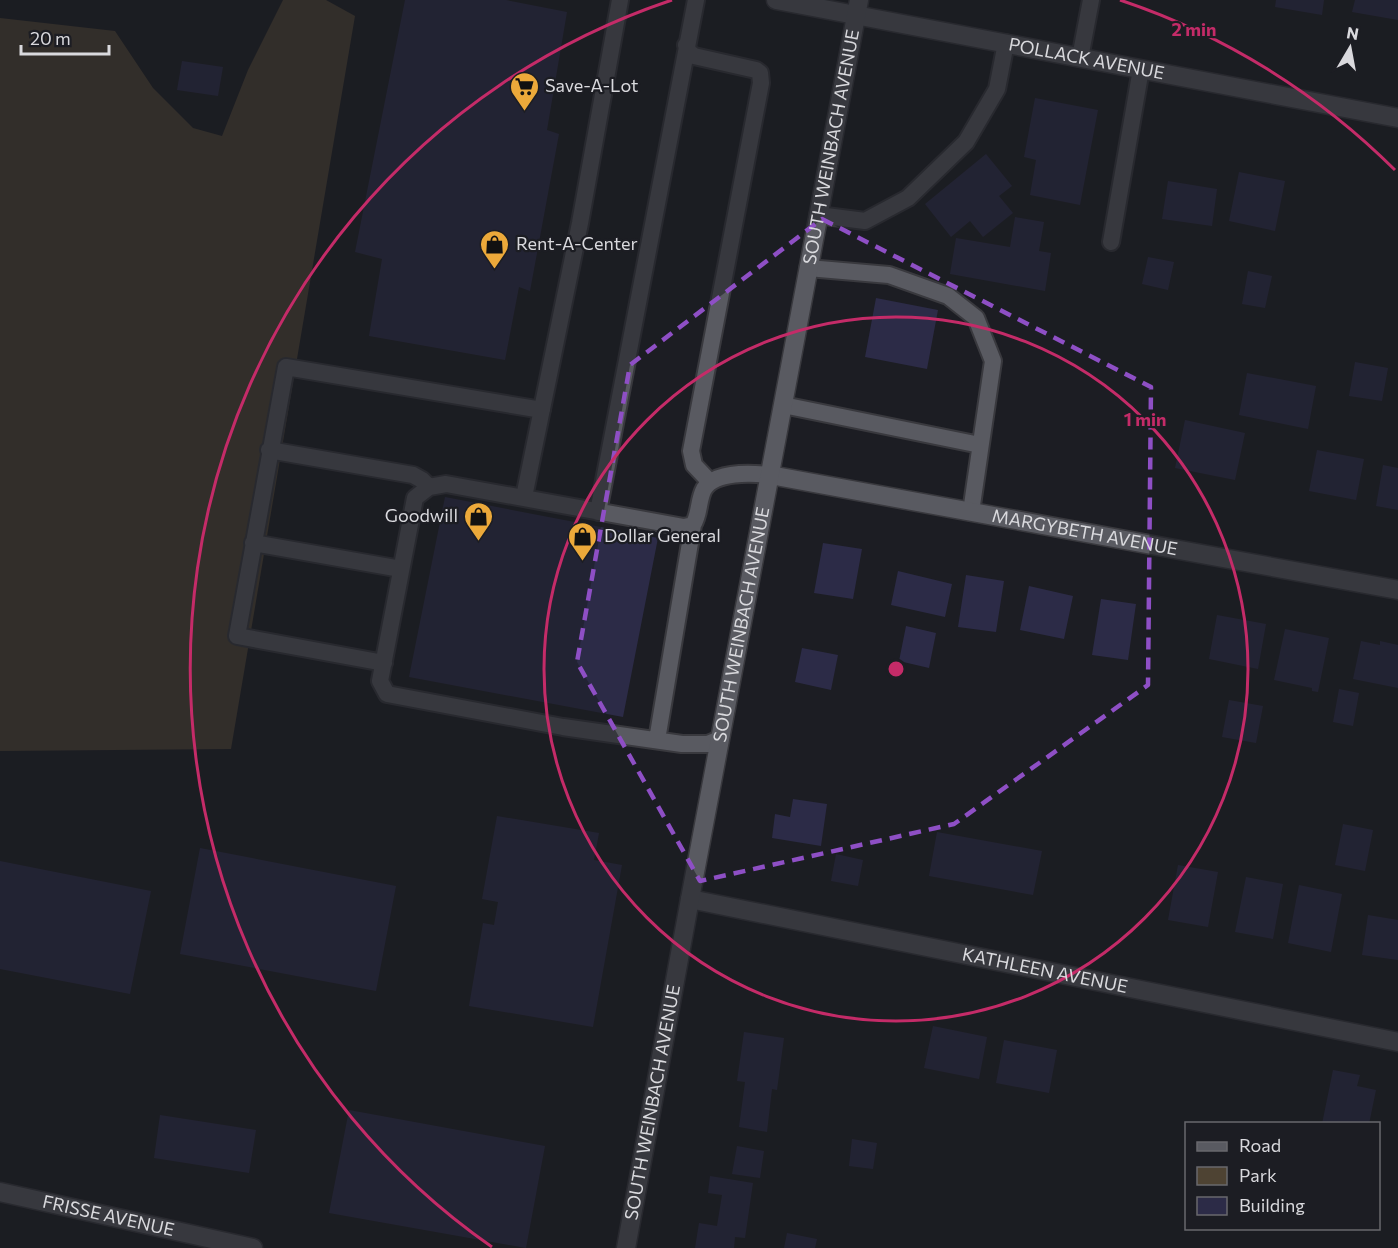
<svg xmlns="http://www.w3.org/2000/svg" width="1398" height="1248" font-family="Commissioner,sans-serif">
  <rect width="100%" height="100%" fill="#1c1d23"/>
  <path fill="#4e4333" d="M283 0H326L355 16 231 749 0 751V18L115 31 153 88 193 128 222 136 248 70Z"/>
  <path fill="#2c2b47" d="M405 0H506L567 12 547 130 559 134 530 291 519 287 505 360 369 336 382 259 355 252Z
    M1276 0H1324L1322 15 1275 7Z
    M1355 0H1398V20L1352 12Z
    M182 61 223 67 218 96 177 90Z
    M1035 98 1098 110 1080 205 1030 195 1036 160 1024 157Z
    M986 154 1012 186 999 196 1013 213 983 237 970 221 951 237 925 204Z
    M1239 172 1285 181 1275 231 1229 221Z
    M1168 181 1217 189 1212 226 1162 219Z
    M1015 217 1044 222 1039 251 1051 253 1045 291 950 274 956 238 1010 247Z
    M1148 257 1174 262 1168 290 1142 284Z
    M1248 271 1272 276 1265 308 1242 304Z
    M876 298 938 310 927 369 865 357Z
    M1355 362 1388 368 1382 401 1349 396Z
    M1247 373 1316 386 1308 429 1239 415Z
    M1185 420 1245 433 1235 480 1175 468Z
    M1317 450 1364 459 1356 500 1309 491Z
    M1383 465 1398 468V510L1376 506Z
    M445 497 658 538 623 717 409 677Z
    M823 543 862 549 853 599 814 593Z
    M898 571 952 584 945 617 891 605Z
    M966 575 1004 581 996 632 958 627Z
    M1029 586 1073 596 1064 639 1020 630Z
    M1101 599 1136 604 1128 660 1092 655Z
    M1217 615 1266 624 1258 669 1209 659Z
    M906 626 936 633 929 668 899 661Z
    M1285 629 1329 638 1318 692 1312 691V688L1274 680Z
    M1361 641 1380 645V641L1398 645V688L1353 679Z
    M802 648 838 655 831 690 795 682Z
    M1339 689 1359 693 1353 726 1333 722Z
    M1229 700 1263 706 1256 743 1222 737Z
    M793 799 827 804 821 846 772 838 775 814 790 817Z
    M497 816 599 833 594 860 622 865 593 1027 469 1006 483 923 494 925 498 902 482 899Z
    M1343 824 1373 830 1365 871 1335 865Z
    M937 832 1042 851 1033 895 929 876Z
    M200 848 396 886 376 991 180 954Z
    M836 854 863 860 858 886 831 881Z
    M0 861 151 891 130 994 0 969Z
    M1178 865 1218 872 1208 927 1168 920Z
    M1246 877 1283 884 1273 939 1235 932Z
    M1299 885 1342 894 1331 952 1288 943Z
    M1368 915 1398 920V960L1362 955Z
    M933 1026 987 1037 979 1079 924 1068Z
    M744 1032 784 1038 777 1090 772 1089 767 1132 739 1127 745 1082 737 1081Z
    M1004 1040 1057 1050 1049 1093 996 1083Z
    M1333 1070 1360 1075 1357 1086 1376 1090 1369 1124H1322Z
    M349 1110 545 1146 526 1248 329 1213Z
    M160 1115 256 1130 249 1173 154 1158Z
    M852 1139 877 1143 873 1169 849 1166Z
    M737 1146 764 1151 760 1178 732 1174Z
    M710 1176 753 1183 745 1238 735 1237 734 1248H695L699 1223 717 1226 722 1195 708 1193Z
    M787 1233 817 1239 815 1248H784Z"/>
  <g fill="none" stroke-linecap="round" stroke-linejoin="round">
    <defs>
      <path id="lane" d="M686 45 689 52 694 56 756 70 760 73 761 83 691 451 694 465 710 482
        M1080 58 1091 0
        M818 215 865 221 908 198 966 142 997 89 1006 43
        M1111 242 1141 69
        M808 268 889 275 948 296 976 318 993 361 971 512
        M783 405 980 445
        M269 450 413 475 422 480 429 487
        M524 497 580 223 620 0
        M598 512 696 0
        M253 543 401 569
        M384 663 237 636 286 367 542 410
        M720 739 708 744H682L563 727 387 694 380 681 415 498 429 487 446 484 684 527 693 525C700 514 698 500 704 489 715 471 752 473 770 475
        M657 740 693 525"/>
      <g id="street">
        <path id="s1" d="M770 475 1398 590"/>
        <path id="s2" d="M690 899 1398 1042"/>
        <path id="s3" d="M0 1192 253 1248"/>
      </g>
      <g id="secondary">
        <path id="s4" d="M776 0 1398 118"/>
        <path id="s5" d="M626 1248 690 899 859 0"/>
      </g>
    </defs>
    <use href="#lane" stroke="#39393e" stroke-width="20"/>
    <use href="#street" stroke="#39393e" stroke-width="21"/>
    <use href="#secondary" stroke="#39393e" stroke-width="21"/>
    <use href="#lane" stroke="#595a61" stroke-width="16"/>
    <use href="#street" stroke="#595a61" stroke-width="18"/>
    <use href="#secondary" stroke="#595a61" stroke-width="18"/>
  </g>
  <path d="M0 0H1398V1248H0ZM822 219 1151 387 1148 685 954 824 700 881 577 662 630 365Z" fill="#1c1d23" fill-opacity=".55" fill-rule="evenodd"/>
  <path fill="none" stroke="#8e4fc5" stroke-width="4.5" stroke-dasharray="12 8" stroke-linejoin="round" d="M822 219 1151 387 1148 685 954 824 700 881 577 662 630 365Z"/>
  <g fill="none" stroke="#c42b68" stroke-width="3">
    <circle cx="896" cy="669" r="352"/>
    <path d="M492 1247A705 705 0 0 1 672 0M1120 0A705 705 0 0 1 1395 170"/>
  </g>
  <defs>
    <symbol id="supermarket-pin" viewBox="-11 -11 22 30"><path d="M0 17L-7.5 6A9.5 9.5 0 1 1 7.5 6Z" fill="#eca93a" stroke="#1c1d23"/><path d="M-6-5.5h2.5l.6 2H6L4.5 2H-2.5L-4.4-4H-6ZM-1.5 3.2a1.3 1.3 0 1 0 .1 0ZM3 3.2a1.3 1.3 0 1 0 .1 0Z" fill="#111"/></symbol>
    <symbol id="shop-pin" viewBox="-11 -11 22 30"><path d="M0 17L-7.5 6A9.5 9.5 0 1 1 7.5 6Z" fill="#eca93a" stroke="#1c1d23"/><path d="M-5-2.5h2.3a2.7 3.5 0 0 1 5.4 0H5L5.5 6h-11ZM-1.5-2.5h3a1.5 2.3 0 0 0-3 0Z" fill="#111"/></symbol>
  </defs>
  <g fill-rule="evenodd">
    <use href="#supermarket-pin" x="508" y="70" width="33" height="45"/>
    <use href="#shop-pin" x="478" y="228" width="33" height="45"/>
    <use href="#shop-pin" x="462" y="500" width="33" height="45"/>
    <use href="#shop-pin" x="566" y="520" width="33" height="45"/>
  </g>
  <g text-anchor="middle" stroke-width="4.5" stroke-linejoin="round" paint-order="stroke">
    <g font-size="18" fill="#d9d9dd" stroke="#1c1d23">
      <text dy="6" stroke="none"><textPath href="#s4" startOffset="316">POLLACK AVENUE</textPath></text>
      <text dy="6" stroke="none"><textPath href="#s5" startOffset="1120">SOUTH WEINBACH AVENUE</textPath></text>
      <text dy="6" stroke="none"><textPath href="#s1" startOffset="320">MARGYBETH AVENUE</textPath></text>
      <text dy="6" stroke="none"><textPath href="#s5" startOffset="634">SOUTH WEINBACH AVENUE</textPath></text>
      <text dy="6" stroke="none"><textPath href="#s2" startOffset="362">KATHLEEN AVENUE</textPath></text>
      <text dy="6" stroke="none"><textPath href="#s5" startOffset="148">SOUTH WEINBACH AVENUE</textPath></text>
      <text dy="6" stroke="none"><textPath href="#s3" startOffset="111">FRISSE AVENUE</textPath></text>
    </g>
    <g font-size="18" fill="#d9d9dd" stroke="#1c1d23" text-anchor="start">
      <text x="545" y="92">Save-A-Lot</text>
      <text x="516" y="250">Rent-A-Center</text>
      <text x="458" y="522" text-anchor="end">Goodwill</text>
      <text x="604" y="542">Dollar General</text>
    </g>
  </g>
  <circle cx="896" cy="669" r="9" fill="#c42b68" stroke="#1c1d23" stroke-width="3"/>
  <g font-size="18" text-anchor="middle" font-weight="bold" fill="#c42b68" stroke="#1c1d23" stroke-width="4.5" stroke-linejoin="round" paint-order="stroke">
    <text x="1194" y="36">2 min</text>
    <text x="1145" y="426">1 min</text>
  </g>
  <rect x="1185" y="1122" width="195" height="108" fill="#1c1d23" stroke="#68686d" stroke-width="1.5"/>
  <rect x="1197" y="1142" width="30" height="9" fill="#595a61" stroke="#68686d" stroke-width="1.5"/>
  <text x="1239" y="1152" font-size="18" fill="#d9d9dd">Road</text>
  <rect x="1197" y="1167" width="30" height="18" fill="#4e4333" stroke="#68686d" stroke-width="1.5"/>
  <text x="1239" y="1182" font-size="18" fill="#d9d9dd">Park</text>
  <rect x="1197" y="1197" width="30" height="18" fill="#2c2b47" stroke="#68686d" stroke-width="1.5"/>
  <text x="1239" y="1212" font-size="18" fill="#d9d9dd">Building</text>
  <g transform="translate(1350 48) rotate(10)" stroke="#1c1d23" stroke-width="4.5" paint-order="stroke">
  <path d="M0-4.5L10 22L0 15L-10 22Z" fill="#d9d9dd"/>
  <text y="-9" font-size="16" font-weight="bold" text-anchor="middle" fill="#d9d9dd">N</text>
  </g>
  <path d="M21 45v9h88v-9" fill="none" stroke="#d9d9dd" stroke-width="3"/>
  <text x="30" y="45" font-size="18" fill="#d9d9dd" stroke="#1c1d23" stroke-width="4.5" paint-order="stroke">20 m</text>
</svg>
